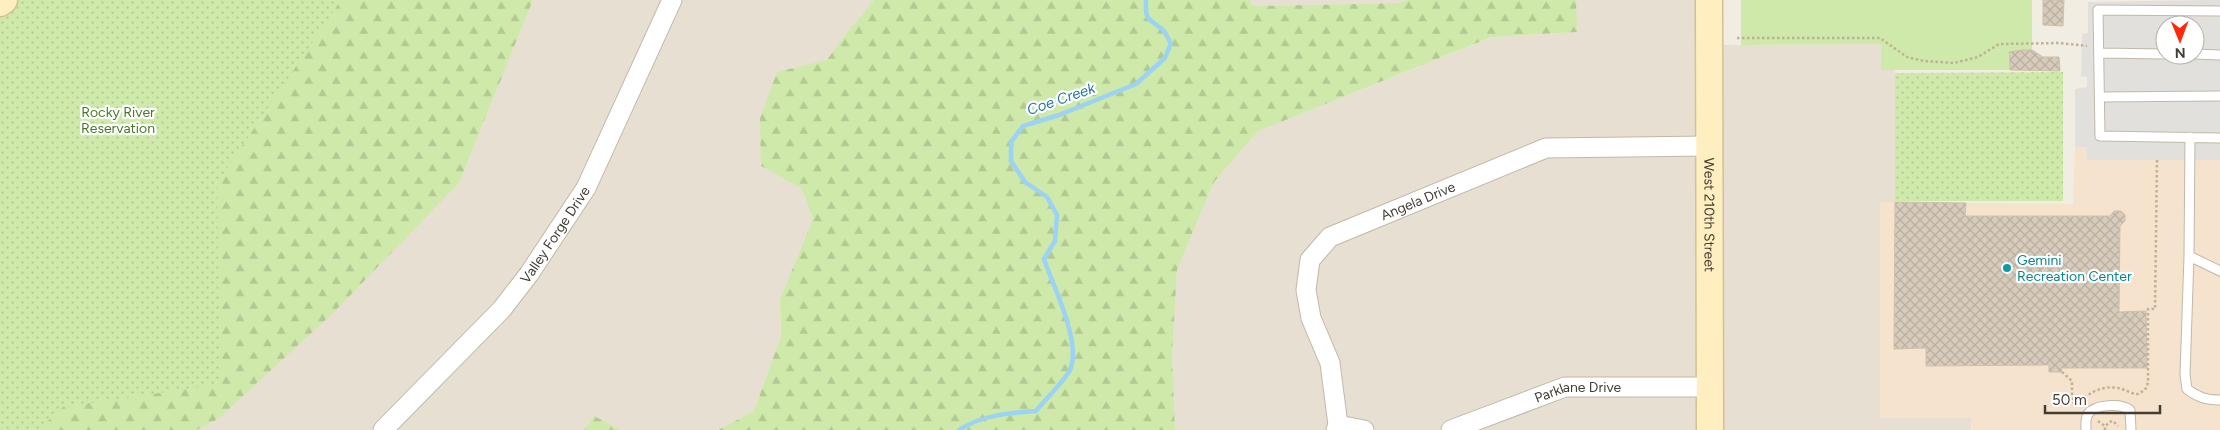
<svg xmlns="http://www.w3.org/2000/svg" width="2220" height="430" font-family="Figtree,sans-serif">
  <defs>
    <pattern id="forest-firs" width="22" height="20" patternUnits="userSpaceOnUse" patternTransform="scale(1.25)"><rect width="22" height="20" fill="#cee9aa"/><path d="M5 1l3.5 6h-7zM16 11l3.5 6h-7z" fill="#b2c993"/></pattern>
    <pattern id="park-dots" width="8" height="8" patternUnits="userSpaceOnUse" patternTransform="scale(1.25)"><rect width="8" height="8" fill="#cee9aa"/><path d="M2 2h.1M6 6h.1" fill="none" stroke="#b2c993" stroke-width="1.8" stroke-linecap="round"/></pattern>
    <pattern id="building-cross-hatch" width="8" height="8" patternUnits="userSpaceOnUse" patternTransform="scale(1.25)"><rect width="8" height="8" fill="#d7cbbb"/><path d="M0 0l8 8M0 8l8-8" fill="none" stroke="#baafa1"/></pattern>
  </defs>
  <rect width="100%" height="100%" fill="#f2ede3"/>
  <path fill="#e7dfd1" d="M533 0H874L845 35 827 61 777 72 761 166 802 189 813 219 780 299 781 336 754 411 718 430H621L594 417 584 430H197L218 419 459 183Z
    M1250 0H1406L1399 3 1252 6Z
    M1576 0H1723V45L1881 44V70H1895V202L1880 417 1971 418V430H1175L1172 356 1177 270 1214 182 1258 131 1493 37 1576 32Z"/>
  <path fill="#f6e3cd" d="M2075 147H2086L2087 160H2220V430H1971V418H1880V202L2073 204Z"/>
  <path fill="url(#forest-firs)" d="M297 0H533L459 183 333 313 218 419 197 430H0V202Z
    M874 0H1250L1252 6 1399 3 1406 0H1576L1577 32 1492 37 1258 131 1214 182 1177 270 1172 356 1175 430H718L754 411 781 336 780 299 813 219 802 189 761 166 760 118 777 72 827 60 845 35Z
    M594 416 621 430H584Z"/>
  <path fill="url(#park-dots)" d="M0 0H341L217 183 220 384 63 407 38 430H0Z
    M2063 72V201H1895V73Z"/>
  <path fill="#cee9aa" d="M1741 0H2032V50H2022L2008 54 2010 70H1881V44L1741 45Z"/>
  <path fill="#e2e0dc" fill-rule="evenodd" d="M2202 0H2220V160H2087L2086 147H2075V89L2087 87V77L2081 76 2082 34 2088 33V2ZM2165 25H2195V55H2165Z"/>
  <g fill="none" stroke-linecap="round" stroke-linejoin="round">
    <path stroke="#9cd2f3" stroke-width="4.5" d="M959 430C982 415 1008 413 1036 411 1044 401 1065 380 1070 370 1082 342 1053 286 1044 259L1055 241 1057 215 1047 197 1025 182 1011 161V142L1023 126 1059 115 1136 84 1165 58 1171 43C1168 39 1166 32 1162 29 1148 18 1145 21 1146 0"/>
  </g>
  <path fill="url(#building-cross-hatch)" stroke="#cfc0ab" d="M2043 0H2064L2063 26 2043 25Z
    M2022 50H2032L2043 57H2059L2060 71 2010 70 2009 52Z
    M1895 202 1966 203 1965 216H2110L2114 211H2121L2125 215V221L2120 226 2119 312 2146 311 2147 368H2061L2062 372H2049V365L1926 366V348L1894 349Z"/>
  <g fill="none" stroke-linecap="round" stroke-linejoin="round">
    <defs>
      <path id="lane" d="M2220 11 2098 10 2100 136 2220 138
        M2099 53 2165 54
        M2195 54 2220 55
        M2100 97 2220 96
        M2190 137 2189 256 2220 271
        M2189 256 2185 375 2187 389C2197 397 2206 400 2220 400
        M2086 430C2086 425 2085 419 2088 414 2095 404 2121 403 2130 410L2131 430"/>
      <g id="street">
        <path d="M1338 425 1364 430"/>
        <path id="s1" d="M383 430 502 309 529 274 586 188 672 0"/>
        <path id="s2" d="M1336 430 1338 425 1330 363 1311 318 1306 290 1310 260 1330 237 1546 148 1710 146"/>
        <path id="s3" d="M1451 430 1565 387H1710"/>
      </g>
      <g id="secondary">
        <path id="s4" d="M1709 0 1710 430"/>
        <path d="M0 3 4 0"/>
      </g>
    </defs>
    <use href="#lane" stroke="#c1b8a8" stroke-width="11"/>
    <use href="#street" stroke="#c1b8a8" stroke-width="21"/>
    <use href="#secondary" stroke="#d4c191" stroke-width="29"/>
    <path stroke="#c0b096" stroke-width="2.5" stroke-dasharray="2.5 2.5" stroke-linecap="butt" d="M1737 38H1880L1907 57 1924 61 1954 63 1978 57 1999 44 2060 43 2087 46
      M2062 372 2072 381V402L2078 405
      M2078 405C2086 393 2103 385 2118 388 2125 389 2131 394 2138 394L2145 390 2148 383V309H2155L2157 159
      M2098 421 2105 426
      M2105 430V427L2109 422 2113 421 2118 426"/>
    <use href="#lane" stroke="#fff" stroke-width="9"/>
    <use href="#street" stroke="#fff" stroke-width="19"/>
    <use href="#secondary" stroke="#ffeec0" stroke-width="26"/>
  </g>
  <circle fill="#0f9aa8" stroke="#fff" stroke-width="2" cx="2007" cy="268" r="5"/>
  <g text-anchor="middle" stroke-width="4.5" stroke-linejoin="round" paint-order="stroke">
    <g font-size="14" fill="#477825" stroke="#fff">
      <text x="118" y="117">Rocky River<tspan x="118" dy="16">Reservation</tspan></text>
    </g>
    <g font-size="14" fill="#443d33" stroke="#fff">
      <text dy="5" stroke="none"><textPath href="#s2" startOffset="301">Angela Drive</textPath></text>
      <text dy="5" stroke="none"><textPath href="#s4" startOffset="215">West 210th Street</textPath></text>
      <text dy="5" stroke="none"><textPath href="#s1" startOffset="261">Valley Forge Drive</textPath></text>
      <text dy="5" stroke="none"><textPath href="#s3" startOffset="134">Parklane Drive</textPath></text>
    </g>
    <g font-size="14" fill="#0d838f" stroke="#fff" text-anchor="start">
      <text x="2017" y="265">Gemini<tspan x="2017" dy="16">Recreation Center</tspan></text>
    </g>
    <g font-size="15" font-style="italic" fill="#2878ab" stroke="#fff">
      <text transform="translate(1061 99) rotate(-19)" y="5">Coe Creek</text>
    </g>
  </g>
  <g transform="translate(2180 40) rotate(179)"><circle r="24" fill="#ffffff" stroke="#b4b1ad"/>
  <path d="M0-4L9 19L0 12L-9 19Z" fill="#ff2a0d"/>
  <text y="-8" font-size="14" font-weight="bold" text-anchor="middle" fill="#443d33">N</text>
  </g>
  <path d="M2045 405v8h115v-8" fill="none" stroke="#443d33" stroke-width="2.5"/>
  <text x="2052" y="405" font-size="15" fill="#443d33" stroke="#ffffff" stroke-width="4" paint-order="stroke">50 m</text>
</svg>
